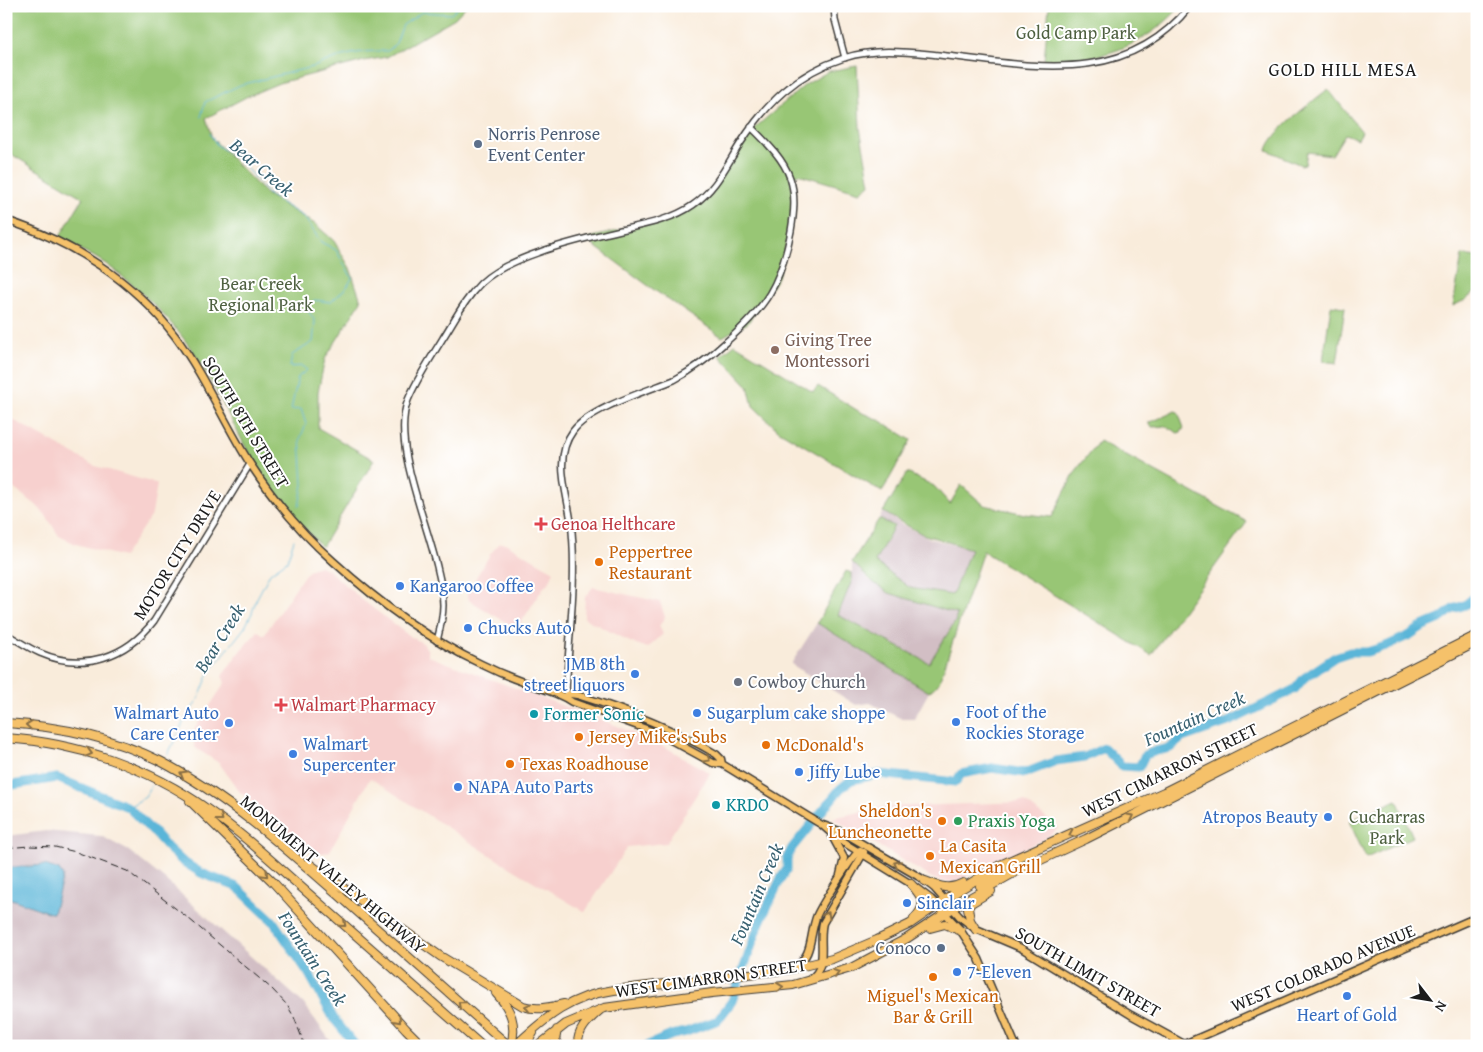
<svg xmlns="http://www.w3.org/2000/svg" width="1483" height="1052" font-family="'Gentium Book Plus',serif">
  <rect width="100%" height="100%" fill="#fff"/>
  <filter id="ink" filterUnits="userSpaceOnUse"><feTurbulence type="fractalNoise" baseFrequency=".02" numOctaves="2"/><feDisplacementMap in="SourceGraphic" scale="10" xChannelSelector="R" yChannelSelector="G"/><feConvolveMatrix kernelMatrix="1 2 1 2 8 2 1 2 1" color-interpolation-filters="sRGB"/></filter>
  <filter id="wash" filterUnits="userSpaceOnUse"><feTurbulence type="fractalNoise" baseFrequency=".0096" numOctaves="4" result="noise"/><feDisplacementMap in="SourceGraphic" scale="20" xChannelSelector="R" yChannelSelector="G"/><feGaussianBlur stdDeviation="1.12" result="paint"/><feColorMatrix in="noise" values="0 0 0 0 0 0 0 0 0 0 0 0 0 0 0 0 0 1.4 0 .05"/><feComposite in="paint" operator="in"/></filter>
  <g filter="url(#wash)">
    <rect width="100%" height="100%" fill="#f9ecdb"/>
    <path fill="#f7d0ce" d="M6 416 95 466 157 484 152 514 123 557 76 544 59 536 45 514 35 504 6 483Z
      M500 543H505L554 571 549 583 543 588 517 629 469 600 467 592 491 553Z
      M320 566 327 569 361 599 408 635 424 644 428 651V656L615 725 667 748 710 773 666 843 627 847 585 912 501 862 370 778 330 851 324 853H315L307 849 239 791 219 763 200 751 195 747 193 740 195 728 225 683 222 676 240 651 258 631 264 635 305 574 313 568Z
      M593 587 660 602 665 617 659 626 663 634 648 648 630 642 584 618 585 597Z
      M1025 802 1059 828 1046 838 955 882H941L932 878 832 818 883 807Z"/>
    <path fill="#d2bec4" d="M883 512 901 524 931 539 971 549 952 595 910 589 900 583 875 562 894 527 879 519Z
      M852 562 869 580 889 593 957 614 955 622 929 663 838 615 852 580Z
      M817 623 929 692 914 719H902L870 703 856 705 791 664Z
      M46 831 101 836 129 851 163 878 303 1003 334 1046H6V836Z"/>
    <path fill="#98c675" stroke="#5a7148" d="M6 6H466L455 18 387 57 364 61 279 83 248 96 206 118 212 138 266 194 315 224 334 241 350 268 361 301 325 359 318 392V428L374 460 322 547C298 522 276 496 257 467 234 429 217 387 192 350 169 317 138 287 106 264 91 254 75 247 59 238L83 198 11 154 6 161Z
      M1049 6H1181C1144 48 1098 62 1044 60Z
      M857 66 860 128 870 184 860 192 798 174 791 179 794 209 778 277 748 323 722 337 650 287 585 239 665 219 686 209 714 186 744 137 805 85 829 71Z
      M1328 89 1362 132 1358 139 1345 134 1332 155 1307 152 1305 164 1301 165 1267 150C1272 131 1312 102 1328 89Z
      M1462 255 1477 257V291L1465 300 1453 306Z
      M1331 305 1345 307 1337 363 1323 361Z
      M735 344 813 392 818 386 860 412 879 420 911 440 882 492 778 430 753 406 748 386 720 356Z
      M1175 411 1178 412 1184 428 1181 432 1178 433 1165 426 1153 427 1149 425V422C1154 421 1170 414 1175 411Z
      M1099 441 1247 522 1151 655 983 551 939 683 929 692 817 623 846 571 852 573V580L838 615 929 663 955 622 957 614 889 593 874 583 852 562 879 519 894 526 875 562 910 588 952 595 971 549 922 534 883 512 907 473 934 486 950 504 961 485 984 505 1025 514 1052 517 1075 472Z
      M1397 800 1413 837 1366 858 1349 821Z"/>
    <path fill="#5ab5d8" stroke="#3b687a" d="M45 865 59 870 63 876 53 913H50L6 897V868Z"/>
    <g fill="none" stroke-linecap="round" stroke-linejoin="round">
      <path stroke="#5ab5d8" stroke-width="1" d="M201 117 205 102 240 85 316 66C337 55 364 50 388 51L396 43 403 25 422 12 451 14 460 6
        M210 134 217 145 241 162 269 195 304 217 321 242 336 250 352 278 347 287 331 302 314 300 307 309 315 321 313 342 292 355 290 367 302 366 307 370 298 377 291 410 301 409 306 424 300 439 303 484 299 506
        M168 754 184 721 199 698 209 673 245 627 252 613 256 600 270 573 287 561 294 540
        M128 807 144 798 151 786"/>
      <path stroke="#5ab5d8" stroke-width="9" d="M6 786 57 778 128 807 147 826 151 829 167 847 182 861 201 873 237 887 273 921 309 974 334 1019 356 1046
        M646 1046 672 1035 686 1032 718 1020 732 1001 760 922 781 878 787 869V858L792 848 840 789 851 780 879 774 956 782 961 774 992 768 1025 773 1056 761 1085 757 1104 748 1122 766 1139 767 1145 755 1156 751 1170 748 1182 738 1231 721 1295 689 1304 678 1335 657 1350 652H1367L1386 646 1410 635 1423 626 1440 619 1453 609 1465 605 1477 595"/>
    </g>
  </g>
  <g filter="url(#ink)">
    <g fill="none" stroke-linecap="round" stroke-linejoin="round">
      <defs>
        <path id="minor" d="M834 6 835 20 845 58
          M6 634C17 640 28 648 40 653 84 672 126 657 154 621L250 464
          M437 641C440 629 443 618 443 605 442 548 388 452 408 400 417 378 431 358 443 338 455 319 465 299 481 283 508 257 571 242 608 233 636 226 669 222 693 205 716 189 726 166 740 144 766 103 797 73 844 58 876 48 907 52 939 55 1029 65 1125 89 1190 6
          M566 696C568 639 578 580 571 522 567 492 553 458 573 431 590 408 647 391 674 380 693 370 710 357 726 342 766 307 781 284 791 231 794 213 796 195 790 178 783 158 766 142 751 127"/>
        <path id="major" d="M6 220C72 242 133 280 175 336 205 376 224 423 251 465 274 500 301 533 333 561 378 602 426 638 481 664 495 671 509 677 523 682 540 688 558 692 572 702L660 734 713 763 722 764 822 825 838 839 911 884 931 899 959 928 979 959 1016 1046
          M566 696 570 694 577 695C626 710 672 728 716 754L721 759 722 764
          M823 825 842 832 921 878 934 888 960 917 974 928 1021 948 1131 1015 1184 1044
          M832 836 844 858 840 875
          M795 967C814 955 809 934 817 915 822 904 852 856 860 850
          M810 979C829 967 818 942 823 923L864 852
          M1182 1045 1477 917"/>
        <path id="highway" d="M6 723C58 726 113 738 160 761 231 798 290 852 350 905 403 952 456 999 509 1046
          M6 738C78 743 148 767 207 809 246 836 281 870 317 901 372 949 427 997 482 1046
          M190 801 272 881 406 1029 423 1046
          M308 863 440 956 523 1006C538 1011 550 1007 564 1004
          M925 881C938 886 949 891 963 883
          M911 884C923 898 928 904 914 919
          M980 886 1016 862
          M930 928 945 924 961 931
          M976 930 970 920 968 908 971 903 991 891
          M496 993C511 1009 517 1024 511 1046
          M557 1030 555 1040 559 1046
          M515 1046C546 1017 571 996 614 990L791 969 832 959 877 940 910 924 961 889 1000 865 1164 792 1477 635
          M525 1046 533 1033
          M538 1046 566 1024 604 1008 712 993 793 985 851 968 906 939 964 901 1019 870 1086 839 1477 642
          M578 1046C577 1029 589 1020 600 1010"/>
      </defs>
      <use href="#minor" stroke="#3d3b39" stroke-width="8"/>
      <use href="#major" stroke="#3d3b39" stroke-width="9"/>
      <use href="#highway" stroke="#3d3b39" stroke-width="10"/>
      <use href="#minor" stroke="#fff" stroke-width="5"/>
      <use href="#major" stroke="#f5c16b" stroke-width="6"/>
      <use href="#highway" stroke="#f5c16b" stroke-width="8"/>
      <path stroke="#1c1c1c" stroke-width="1" stroke-dasharray="8 4" stroke-linecap="butt" d="M6 848 29 846 55 847 76 852 127 871 188 918 272 989 287 1005 294 1017 305 1046"/>
    </g>
    <defs><path id="oneway-chevron" d="M-2-3.5L2.5 0L-2 3.5" fill="none" stroke-width="1.6" stroke-linecap="round" stroke-linejoin="round" transform="scale(1.25)"/></defs>
    <g stroke="#886e44">
      <use href="#oneway-chevron" transform="translate(29 725) rotate(-174)"/>
      <use href="#oneway-chevron" transform="translate(89 753) rotate(15)"/>
      <use href="#oneway-chevron" transform="translate(707 759) rotate(30)"/>
      <use href="#oneway-chevron" transform="translate(183 774) rotate(-150)"/>
      <use href="#oneway-chevron" transform="translate(1130 817) rotate(-27)"/>
      <use href="#oneway-chevron" transform="translate(220 818) rotate(38)"/>
      <use href="#oneway-chevron" transform="translate(1072 834) rotate(156)"/>
      <use href="#oneway-chevron" transform="translate(897 864) rotate(-152)"/>
      <use href="#oneway-chevron" transform="translate(265 874) rotate(46)"/>
      <use href="#oneway-chevron" transform="translate(827 915) rotate(-61)"/>
      <use href="#oneway-chevron" transform="translate(343 924) rotate(41)"/>
      <use href="#oneway-chevron" transform="translate(836 973) rotate(-18)"/>
      <use href="#oneway-chevron" transform="translate(780 987) rotate(-7)"/>
      <use href="#oneway-chevron" transform="translate(461 1004) rotate(-139)"/>
      <use href="#oneway-chevron" transform="translate(528 1007) rotate(-165)"/>
      <use href="#oneway-chevron" transform="translate(398 1020) rotate(48)"/>
    </g>
  </g>
  <g fill="#5c6f8a" stroke="#fff" stroke-width="2">
    <circle cx="478" cy="144" r="5"/>
    <circle cx="941" cy="948" r="5"/>
  </g>
  <circle fill="#8d6e63" stroke="#fff" stroke-width="2" cx="775" cy="350" r="5"/>
  <g fill="#e0444e" stroke="#fff" stroke-width="2">
    <path d="M538.5 516.5h5v5h5v5h-5v5h-5v-5h-5v-5h5z"/>
    <path d="M278.5 697.5h5v5h5v5h-5v5h-5v-5h-5v-5h5z"/>
  </g>
  <g fill="#e8710a" stroke="#fff" stroke-width="2">
    <circle cx="599" cy="562" r="5"/>
    <circle cx="579" cy="737" r="5"/>
    <circle cx="766" cy="745" r="5"/>
    <circle cx="510" cy="764" r="5"/>
    <circle cx="942" cy="821" r="5"/>
    <circle cx="930" cy="856" r="5"/>
    <circle cx="933" cy="977" r="5"/>
  </g>
  <g fill="#3f7fe0" stroke="#fff" stroke-width="2">
    <circle cx="400" cy="586" r="5"/>
    <circle cx="468" cy="628" r="5"/>
    <circle cx="635" cy="674" r="5"/>
    <circle cx="697" cy="713" r="5"/>
    <circle cx="956" cy="722" r="5"/>
    <circle cx="229" cy="723" r="5"/>
    <circle cx="293" cy="754" r="5"/>
    <circle cx="799" cy="772" r="5"/>
    <circle cx="458" cy="787" r="5"/>
    <circle cx="1328" cy="817" r="5"/>
    <circle cx="907" cy="903" r="5"/>
    <circle cx="957" cy="972" r="5"/>
    <circle cx="1347" cy="996" r="5"/>
  </g>
  <circle fill="#6b7280" stroke="#fff" stroke-width="2" cx="738" cy="682" r="5"/>
  <g fill="#0f9aa8" stroke="#fff" stroke-width="2">
    <circle cx="534" cy="714" r="5"/>
    <circle cx="716" cy="805" r="5"/>
  </g>
  <circle fill="#2e9e5b" stroke="#fff" stroke-width="2" cx="958" cy="821" r="5"/>
  <g text-anchor="middle" stroke-width="4" stroke-linejoin="round" paint-order="stroke">
    <g font-size="18" fill="#4e6040" stroke="#fff">
      <text x="1076" y="39">Gold Camp Park</text>
      <text x="261" y="290">Bear Creek<tspan x="261" dy="21">Regional Park</tspan></text>
      <text x="1387" y="823">Cucharras<tspan x="1387" dy="21">Park</tspan></text>
    </g>
    <g font-size="18" fill="#4e5e75" stroke="#fff" text-anchor="start">
      <text x="488" y="140">Norris Penrose<tspan x="488" dy="21">Event Center</tspan></text>
      <text x="931" y="954" text-anchor="end">Conoco</text>
    </g>
    <g font-size="18" fill="#785e54" stroke="#fff" text-anchor="start">
      <text x="785" y="346">Giving Tree<tspan x="785" dy="21">Montessori</tspan></text>
    </g>
    <g font-size="18" fill="#1c1c1c" stroke="#fff">
      <text transform="translate(246 422) rotate(59)" y="6">SOUTH 8TH STREET</text>
      <text transform="translate(177 555) rotate(-58)" y="6">MOTOR CITY DRIVE</text>
      <text transform="translate(1170 770) rotate(-26)" y="6">WEST CIMARRON STREET</text>
      <text transform="translate(333 874) rotate(40)" y="6">MONUMENT VALLEY HIGHWAY</text>
      <text transform="translate(1323 968) rotate(-23)" y="6">WEST COLORADO AVENUE</text>
      <text transform="translate(1088 972) rotate(30)" y="6">SOUTH LIMIT STREET</text>
      <text transform="translate(711 978) rotate(-8)" y="6">WEST CIMARRON STREET</text>
    </g>
    <g font-size="18" fill="#be3a42" stroke="#fff" text-anchor="start">
      <text x="551" y="530">Genoa Helthcare</text>
      <text x="291" y="711">Walmart Pharmacy</text>
    </g>
    <g font-size="18" fill="#c56008" stroke="#fff" text-anchor="start">
      <text x="609" y="558">Peppertree<tspan x="609" dy="21">Restaurant</tspan></text>
      <text x="589" y="743">Jersey Mike's Subs</text>
      <text x="776" y="751">McDonald's</text>
      <text x="520" y="770">Texas Roadhouse</text>
      <text x="932" y="817" text-anchor="end">Sheldon's<tspan x="932" dy="21">Luncheonette</tspan></text>
      <text x="940" y="852">La Casita<tspan x="940" dy="21">Mexican Grill</tspan></text>
      <text x="933" y="1002" text-anchor="middle">Miguel's Mexican<tspan x="933" dy="21">Bar &amp; Grill</tspan></text>
    </g>
    <g font-size="18" fill="#366cbe" stroke="#fff" text-anchor="start">
      <text x="410" y="592">Kangaroo Coffee</text>
      <text x="478" y="634">Chucks Auto</text>
      <text x="625" y="670" text-anchor="end">JMB 8th<tspan x="625" dy="21">street liquors</tspan></text>
      <text x="966" y="718">Foot of the<tspan x="966" dy="21">Rockies Storage</tspan></text>
      <text x="219" y="719" text-anchor="end">Walmart Auto<tspan x="219" dy="21">Care Center</tspan></text>
      <text x="707" y="719">Sugarplum cake shoppe</text>
      <text x="303" y="750">Walmart<tspan x="303" dy="21">Supercenter</tspan></text>
      <text x="809" y="778">Jiffy Lube</text>
      <text x="468" y="793">NAPA Auto Parts</text>
      <text x="1318" y="823" text-anchor="end">Atropos Beauty</text>
      <text x="917" y="909">Sinclair</text>
      <text x="967" y="978">7-Eleven</text>
      <text x="1347" y="1021" text-anchor="middle">Heart of Gold</text>
    </g>
    <g font-size="18" fill="#5b616d" stroke="#fff" text-anchor="start">
      <text x="748" y="688">Cowboy Church</text>
    </g>
    <g font-size="18" fill="#0d838f" stroke="#fff" text-anchor="start">
      <text x="544" y="720">Former Sonic</text>
      <text x="726" y="811">KRDO</text>
    </g>
    <g font-size="18" fill="#27864d" stroke="#fff" text-anchor="start">
      <text x="968" y="827">Praxis Yoga</text>
    </g>
    <g font-size="19" letter-spacing="1" fill="#1c1c1c" stroke="#fff">
      <text x="1343" y="76">GOLD HILL MESA</text>
    </g>
    <g font-size="19" font-style="italic" fill="#386171" stroke="#fff">
      <text transform="translate(262 167) rotate(41)" y="7">Bear Creek</text>
      <text transform="translate(219 638) rotate(-58)" y="7">Bear Creek</text>
      <text transform="translate(1194 718) rotate(-24)" y="7">Fountain Creek</text>
      <text transform="translate(756 894) rotate(-67)" y="7">Fountain Creek</text>
      <text transform="translate(313 958) rotate(57)" y="7">Fountain Creek</text>
    </g>
  </g>
  <rect width="1483" height="1052" fill="none" stroke="#fff" stroke-width="25"/>
  <g transform="translate(1430 1000) rotate(121)" stroke="#ffffff" stroke-width="4" paint-order="stroke">
  <path d="M0-4L9 19L0 12L-9 19Z" fill="#1c1c1c"/>
  <text y="-8" font-size="14" font-weight="bold" text-anchor="middle" fill="#1c1c1c">N</text>
  </g>
</svg>
